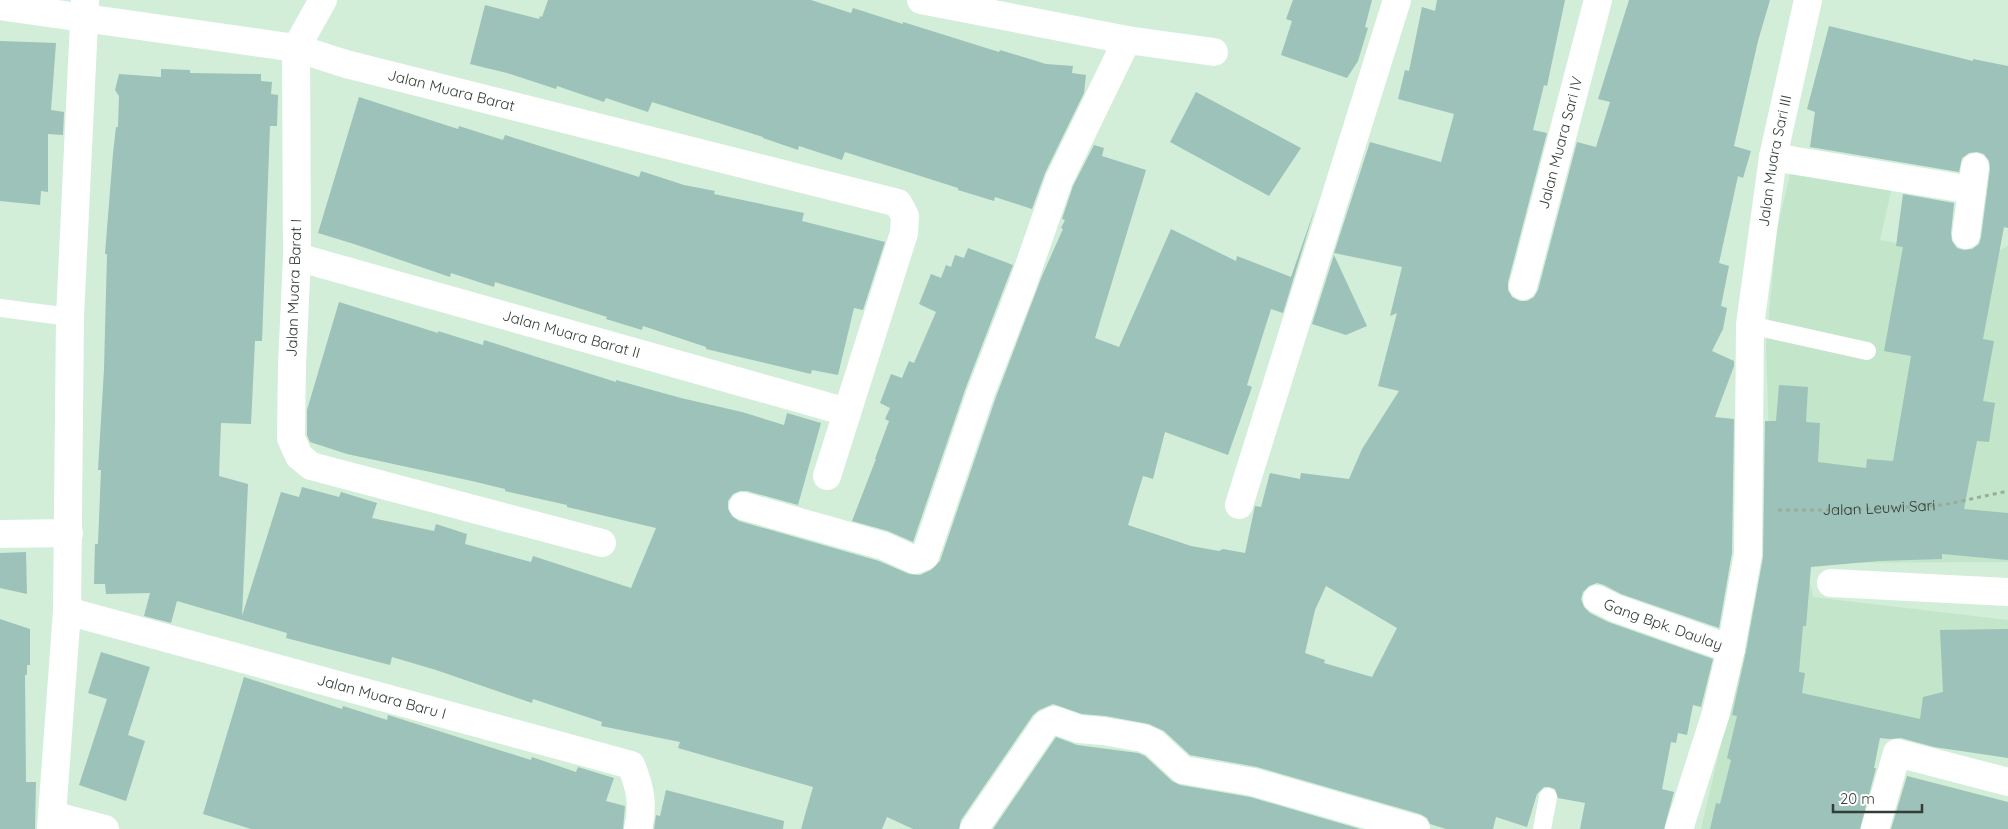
<svg xmlns="http://www.w3.org/2000/svg" width="2008" height="829" font-family="Quicksand,sans-serif">
  <rect width="100%" height="100%" fill="#d2eed8"/>
  <path fill="#c3e5ca" d="M1797 146 1895 174 1880 240 1985 258 2008 246V562L1806 563 1813 597 2008 620V755L1875 723 1852 829H1701L1772 528 1766 346 1777 229Z"/>
  <path fill="#9cc2b9" fill-rule="evenodd" d="M548 0H811L851 13 853 8 903 24V22L999 52 1000 50 1046 64 1073 66 1072 73 1086 75 1084 93 1045 173 1032 209 995 197 994 201 958 190V188L845 152 842 160 799 146 798 150 763 138V137L652 102 648 112 606 98 604 102 557 86 556 89 507 73 470 64 485 5 539 19 540 16 542 17Z
    M1293 0H1372L1365 27 1368 28 1358 61 1347 78 1281 55 1292 21 1286 19Z
    M1437 0H1565L1547 86 1544 85 1533 130 1547 133 1508 282V290L1512 297 1520 301H1527L1534 297 1538 290 1577 142 1596 147 1610 102 1598 99 1629 0H1770L1758 41 1734 146 1751 151 1743 178 1738 176 1719 263 1729 266 1721 306 1727 308 1723 329 1712 351 1734 361V366L1715 417 1734 419 1732 553 1719 628 1621 594 1604 585 1597 583 1589 586 1583 592 1581 599 1584 607 1590 613 1608 622 1713 659 1701 707 1693 705 1687 735 1678 733 1676 743 1671 742 1662 789 1674 792 1664 829H1580L1585 803 1558 798 1555 789 1549 787H1544L1537 794 1527 827 1496 817 1493 829H1446L1430 824 1427 818 1420 814 1257 767 1190 755 1164 731 1149 724 1106 716 1082 714 1053 704 1039 710 1033 715 961 820 959 829H913L887 817 882 829H801L813 787 678 748 680 742 601 726 602 722 533 699 532 703 436 670 392 657 390 665 286 638 287 633 177 601 171 623 144 616 150 593 106 594 105 584H94L95 544H98L101 470H98L104 369 107 254H105L113 153 116 127H118L119 96 115 90 119 74 161 77V69L190 70V73L261 74V81L272 82 271 94 278 95 277 126H270L262 341H255L251 424 221 423 219 476 248 484 242 616 281 492 299 497 302 487 339 497 341 492 377 503 372 518 434 531 436 524 467 534 465 544 531 562 533 556 631 588 656 528 567 507V505L505 491V489L472 481 347 454 310 442 307 435V410L339 302 438 333V331L483 345 484 340 616 382V380L681 398 742 412 784 425 787 413 821 423 798 505 747 491H740L733 494 728 501V509L732 516 739 521 879 561 909 574 920 575 931 570 940 561 996 397 1042 276 1063 229 1061 228 1065 220 1062 219 1073 186 1094 145 1104 148 1102 156 1146 170 1095 338 1119 347 1171 229 1236 261 1237 256 1291 277 1316 205 1283 313 1271 309 1247 385 1252 387 1228 455 1165 432 1153 479 1143 476 1128 525 1191 546 1219 551 1223 549 1245 553 1255 506 1261 507 1270 473 1300 479 1301 473 1349 479 1362 449 1399 391 1378 386 1397 313 1390 316 1402 267 1334 253 1370 142 1441 162 1454 114 1398 99 1405 70 1409 71 1422 7 1435 11ZM1326 586 1397 628 1372 677 1324 663 1325 660 1305 653 1315 610Z
    M1829 26 1973 61V59L2008 66V228L2004 227 1983 339 1994 341 1983 401 1995 403 1989 442 1977 441 1964 509 2008 513V560L1942 554V559L1878 561 1811 567 1806 626H1803L1799 672 1805 673 1802 693 1920 719 1923 697 1943 692 1940 630 2008 629V758L1934 747 1901 738 1890 739 1880 738 1874 768H1876L1860 829H1710L1716 803 1720 804 1731 760 1727 758 1737 716 1732 715 1746 652 1763 557 1765 421H1776L1779 385 1808 387 1806 422 1820 423 1818 462 1866 468 1867 459 1893 461 1911 356 1884 351 1903 247 1896 246 1903 194 1954 203 1951 233 1952 241 1957 248 1964 250 1972 249 1979 244 1981 237 1990 169 1989 161 1984 154 1977 152 1969 153 1962 158 1959 172 1810 147 1815 112 1807 109Z
    M0 41 56 43 51 110 64 112 63 135 48 134V192L41 191 40 205 0 201Z
    M1196 92 1301 148 1269 196 1170 142Z
    M359 97 458 129 459 126 503 140 505 135 639 177 641 171 684 185 715 191 714 194 804 213 802 221 885 242 863 310 854 308 838 375 812 370 811 374 706 349V347L643 326 642 330 606 319 607 317 495 282 494 287 451 273 450 277 354 244 318 233Z
    M968 248 1013 265 966 387 913 542 888 531 852 521 876 459H875L889 421 885 419 890 408 880 403 891 374 902 378 909 361 914 363 936 312 919 304 931 274 941 278 946 265 951 267 955 255 964 258Z
    M1334 255 1367 326 1346 335 1312 324Z
    M26 552 27 594 0 588V553Z
    M0 619 30 629V665H27V675H25L26 782H36L35 829H0Z
    M101 652 150 667 128 735 145 741 126 801 79 785 107 699 88 693Z
    M244 677 342 709 343 706 387 720 388 715 531 760 532 757 576 772 578 767 614 778 606 801 625 806 623 829H251L203 814Z
    M1056 737 1077 745 1138 753 1145 756 1172 781 1180 785 1250 797 1360 829H993Z
    M1907 776 2008 802V829H1891Z
    M666 790 784 821 783 829H654L656 815 660 816Z"/>
  <g fill="none" stroke-linecap="round" stroke-linejoin="round">
    <path stroke="#98ad9c" stroke-width="3" stroke-dasharray="4 4" stroke-linecap="butt" id="s1" d="M1778 510H1845L1943 505 2008 491"/>
    <path stroke="#fff" stroke-width="18" d="M0 308 70 317
      M1750 325 1867 351
      M1542 829 1548 797"/>
    <g stroke="#fff" stroke-width="28">
      <path d="M323 0 296 48 297 257 292 365 291 438 299 456 311 466 602 543"/>
      <path d="M921 0 1127 40 1214 52"/>
      <path id="s2" d="M0 6 296 48 346 64 898 203 905 216 904 233 827 476"/>
      <path d="M1773 157 1972 190"/>
      <path d="M1966 235 1975 167"/>
      <path id="s3" d="M297 257 847 412"/>
      <path id="s4" d="M1523 286 1598 0"/>
      <path d="M1239 505 1397 0"/>
      <path d="M743 506 884 546 915 560 925 556 981 392 1022 286 1059 180 1127 40"/>
      <path d="M0 534 69 533"/>
      <path d="M1831 583 2008 592"/>
      <path id="s5" d="M1597 599 1615 608 1731 649"/>
      <path id="s6" d="M67 611 631 765C640 787 644 805 638 829"/>
      <path d="M52 815 105 829"/>
      <path d="M51 829 67 611 70 317 85 1"/>
      <path d="M974 829 1046 724 1054 720 1079 729 1103 731 1143 738 1154 743 1183 770 1253 782 1416 829"/>
      <path id="s7" d="M1679 829 1716 713 1731 649 1748 554 1750 325 1773 157 1808 0"/>
      <path d="M1875 829 1897 753 2008 782"/>
    </g>
  </g>
  <g text-anchor="middle" stroke-width="4" stroke-linejoin="round" paint-order="stroke">
    <g font-size="15" fill="#333e36" stroke="#fff">
      <text dy="5" stroke="none"><textPath href="#s2" startOffset="460">Jalan Muara Barat</textPath></text>
      <text dy="5" stroke="none"><textPath href="#s4" startOffset="148">Jalan Muara Sari IV</textPath></text>
      <text dy="5" stroke="none"><textPath href="#s7" startOffset="679">Jalan Muara Sari III</textPath></text>
      <text transform="translate(294 288) rotate(-88)" y="5">Jalan Muara Barat I</text>
      <text dy="5" stroke="none"><textPath href="#s3" startOffset="285">Jalan Muara Barat II</textPath></text>
      <text dy="5" stroke="none"><textPath href="#s1" startOffset="101">Jalan Leuwi Sari</textPath></text>
      <text dy="5" stroke="none"><textPath href="#s5" startOffset="71">Gang Bpk. Daulay</textPath></text>
      <text dy="5" stroke="none"><textPath href="#s6" startOffset="326">Jalan Muara Baru I</textPath></text>
    </g>
  </g>
  <path d="M1833 804v8h89v-8" fill="none" stroke="#333e36" stroke-width="2.5"/>
  <text x="1840" y="804" font-size="15" fill="#333e36" stroke="#ffffff" stroke-width="4" paint-order="stroke">20 m</text>
</svg>
